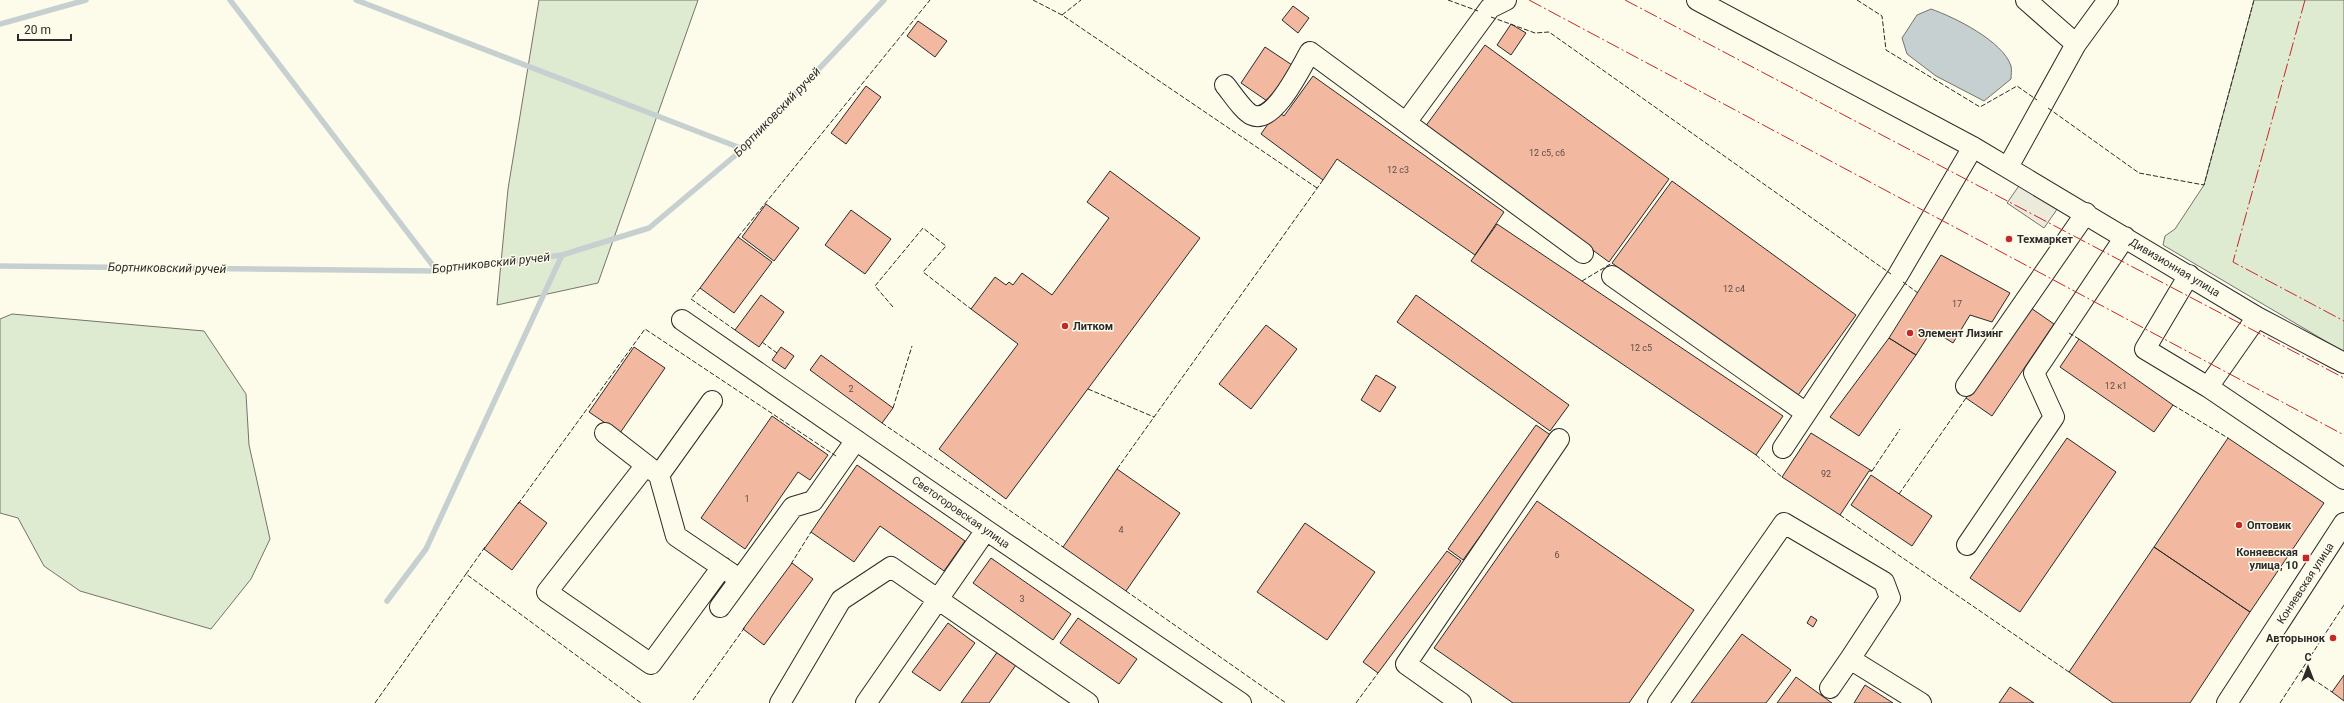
<svg xmlns="http://www.w3.org/2000/svg" width="2344" height="703" font-family="Roboto,sans-serif">
  <rect width="100%" height="100%" fill="#fdfbea"/>
  <path fill="#deebd1" stroke="#74746e" d="M539 0H698L598 283 497 305 508 189Z
    M2254 0H2344V352L2163 245 2165 236 2175 229 2204 185Z
    M12 314 204 331 246 394 249 445 270 539 251 579 211 629 80 591 44 566 18 518 0 513V319Z"/>
  <path fill="#eceadb" stroke="#74746e" d="M2023 180 2060 205 2044 228 2007 203Z"/>
  <path fill="#c7d0d0" stroke="#74746e" d="M1931 9C1954 17 2003 41 2011 66 2012 70 2011 75 2011 79L1984 101 1936 76 1907 54 1902 38 1917 15Z"/>
  <g fill="none" stroke-linecap="round" stroke-linejoin="round">
    <path stroke="#c7d0d0" stroke-width="5.5" d="M230 0 437 271
      M356 0 743 149
      M0 24 86 0
      M0 266 437 271 562 255 649 228 743 149 884 0
      M387 601 426 549 562 255"/>
  </g>
  <path fill="#f2b8a0" stroke="#2b2b2b" d="M1293 6 1309 18 1298 33 1282 20Z
    M918 21 947 41 935 57 907 36Z
    M1511 24 1526 33 1511 55 1497 45Z
    M1485 45 1669 179 1609 262 1425 127Z
    M1265 47 1295 67 1270 103 1241 83Z
    M1313 76 1504 212 1475 255 1337 159 1323 180 1261 134 1277 111 1284 116Z
    M866 86 881 97 846 144 831 133Z
    M1110 171 1200 238 1006 499 939 449 1018 344 971 309 995 277 1006 285 1009 282 1013 285 1022 273 1052 295 1109 218 1087 202Z
    M1672 181 1856 315 1796 398 1612 263Z
    M766 204 799 228 774 261 742 237Z
    M851 210 891 239 865 274 825 245Z
    M1497 224 1783 416 1756 455 1471 261Z
    M738 237 772 262 734 313 700 288Z
    M1941 255 2010 293 1992 322 1970 315 1953 343 1932 330 1916 355 1889 338Z
    M761 295 784 312 759 347 735 330Z
    M1416 295 1569 405 1550 431 1397 322Z
    M2028 306 2054 324 1992 416 1966 398Z
    M1266 325 1297 349 1251 409 1219 384Z
    M1889 338 1916 355 1859 436 1830 417Z
    M2079 339 2173 405 2154 432 2060 367Z
    M634 347 665 368 620 433 589 412Z
    M781 347 794 356 785 369 772 360Z
    M821 355 893 408 882 423 810 370Z
    M1376 375 1396 387 1380 412 1361 400Z
    M772 416 828 455 810 480 798 472 745 549 701 518Z
    M1536 425 1552 436 1463 560 1448 549Z
    M1811 433 1872 471H1869L1840 515 1782 477Z
    M2067 438 2116 472 2020 612 1970 578Z
    M2228 438 2324 503 2250 612 2154 547Z
    M857 465 965 541 944 571 880 526 854 562 811 532Z
    M1117 469 1180 513 1126 591 1063 547Z
    M1871 475 1932 516 1912 546 1851 505Z
    M1537 501 1694 610 1629 703H1513L1434 648Z
    M519 502 547 523 512 570 484 549Z
    M1305 523 1375 572 1327 640 1257 592Z
    M2154 547 2250 612 2190 703H2113L2069 672Z
    M1447 551 1461 561 1378 673 1363 662Z
    M991 558 1071 614 1053 640 973 583Z
    M792 563 813 579 764 645 743 629Z
    M1811 616 1817 620 1813 627 1807 623Z
    M1078 618 1137 659 1119 684 1060 643Z
    M948 623 975 643 940 691 912 672Z
    M1742 634 1791 670 1766 703H1691Z
    M998 651 1016 665 989 703H961Z
    M2344 675V701L2332 692Z
    M1796 677 1832 703H1777Z
    M1865 685 1893 703H1854Z
    M2010 687 2034 703H1999Z"/>
  <g fill="none" stroke-linecap="round" stroke-linejoin="round">
    <defs>
      <path id="minor" d="M1697 0 1973 147 2257 317 2344 363
        M2026 0 2076 44
        M1225 85C1231 92 1244 112 1252 115 1274 125 1301 67 1310 52L1583 253
        M1407 121 1490 8 1506 0
        M2008 167 2076 44 2108 0
        M2189 275 2145 349 2208 387
        M1612 276 1806 413
        M2257 317 2208 387 2344 479
        M682 320 986 530 1241 703
        M1966 386 2086 213
        M605 433 659 475 676 536 732 574
        M1783 448 1898 275 1973 147
        M646 465 547 592 651 664 722 567
        M659 475 712 401
        M1967 545 2054 417 2034 373 2125 237
        M720 607 793 507 813 501 856 440
        M1830 688 1850 659
        M780 703 841 600 891 567 1088 703
        M866 703 986 530
        M1461 703 1406 664 1559 439
        M1658 703 1784 523 1884 582 1890 598 1850 659 1921 703
        M2227 703 2344 523"/>
    </defs>
    <use href="#minor" stroke="#2b2b2b" stroke-width="22"/>
    <use href="#minor" stroke="#fdfbea" stroke-width="20"/>
    <path stroke="#2b2b2b" stroke-width="1" stroke-dasharray="5 2" stroke-linecap="butt" d="M1033 0 1062 15 1317 188
      M1448 0 1478 11
      M1857 0 1882 16 1886 50 1980 107 2017 86 2037 100
      M1062 15 1081 0
      M1491 17 1535 33 1549 32 1891 274
      M2048 108 2139 173 2204 185 2254 0
      M738 237 930 0
      M1582 281 1612 263
      M1903 282 1918 293
      M700 288 691 299 735 330
      M893 307 875 286 923 228 946 246 923 272 971 309
      M2069 333 2079 339
      M762 342 777 353
      M1088 389 1154 417
      M2173 405 2228 438
      M893 408 912 346
      M882 423 1063 547
      M1756 455 1782 477
      M1117 469 1323 180
      M1872 471 1900 429
      M1899 494 1966 398
      M518 504 645 329 836 456
      M1840 515 2069 672
      M485 547 466 574 641 703
      M791 564 811 532
      M1126 591 1286 703
      M2301 671 2332 692
      M693 700 745 627
      M375 703 466 574
      M1356 703 1378 673
      M2280 703 2344 605"/>
    <path stroke="#c62828" stroke-width="1" stroke-dasharray="14 3 2 3" stroke-linecap="butt" d="M1529 0 2344 435
      M1625 0 2344 378
      M2305 0 2233 262 2344 321"/>
  </g>
  <g fill="#c62828" stroke="#fdfbea" stroke-width="1.5">
    <circle cx="2009" cy="239" r="4"/>
    <circle cx="1065" cy="326" r="4"/>
    <circle cx="1910" cy="333" r="4"/>
    <circle cx="2239" cy="525" r="4"/>
    <rect x="2302" y="554" width="8" height="8" rx="2"/>
    <circle cx="2333" cy="638" r="4"/>
  </g>
  <g text-anchor="middle" stroke-width="3" stroke-linejoin="round" paint-order="stroke">
    <g font-size="9" fill="#5d4e48">
      <text x="1547" y="156">12 с5, с6</text>
      <text x="1398" y="173">12 с3</text>
      <text x="1734" y="292">12 с4</text>
      <text x="1957" y="307">17</text>
      <text x="1641" y="351">12 с5</text>
      <text x="2116" y="389">12 к1</text>
      <text x="851" y="392">2</text>
      <text x="1826" y="477">92</text>
      <text x="747" y="502">1</text>
      <text x="1121" y="533">4</text>
      <text x="1557" y="558">6</text>
      <text x="1022" y="602">3</text>
    </g>
    <g font-size="11" font-weight="bold" fill="#2b2b2b" stroke="#fdfbea" text-anchor="start">
      <text x="2017" y="243">Техмаркет</text>
      <text x="1073" y="330">Литком</text>
      <text x="1918" y="337">Элемент Лизинг</text>
      <text x="2247" y="529">Оптовик</text>
      <text x="2298" y="556" text-anchor="end">Коняевская<tspan x="2298" dy="13">улица, 10</tspan></text>
      <text x="2325" y="642" text-anchor="end">Авторынок</text>
    </g>
    <g font-size="11" fill="#2b2b2b" stroke="#fdfbea">
      <text transform="translate(2175 267) rotate(31)" y="4">Дивизионная улица</text>
      <text transform="translate(961 512) rotate(35)" y="4">Светогоровская улица</text>
      <text transform="translate(2305 583) rotate(-57)" y="4">Коняевская улица</text>
    </g>
    <g font-size="12" font-style="italic" fill="#2b2b2b" stroke="#fdfbea">
      <text transform="translate(777 112) rotate(-46)" y="4">Бортниковский ручей</text>
      <text transform="translate(491 263) rotate(-6)" y="4">Бортниковский ручей</text>
      <text transform="translate(167 268) rotate(1)" y="4">Бортниковский ручей</text>
    </g>
  </g>
  <g transform="translate(2308 667)" stroke="#fdfbea" stroke-width="3" paint-order="stroke">
  <path d="M0-3L7 15L0 10L-7 15Z" fill="#2b2b2b"/>
  <text y="-6" font-size="11" font-weight="bold" text-anchor="middle" fill="#2b2b2b">С</text>
  </g>
  <path d="M18 34v6h53v-6" fill="none" stroke="#2b2b2b" stroke-width="2"/>
  <text x="24" y="34" font-size="12" fill="#2b2b2b" stroke="#fdfbea" stroke-width="3" paint-order="stroke">20 m</text>
</svg>
